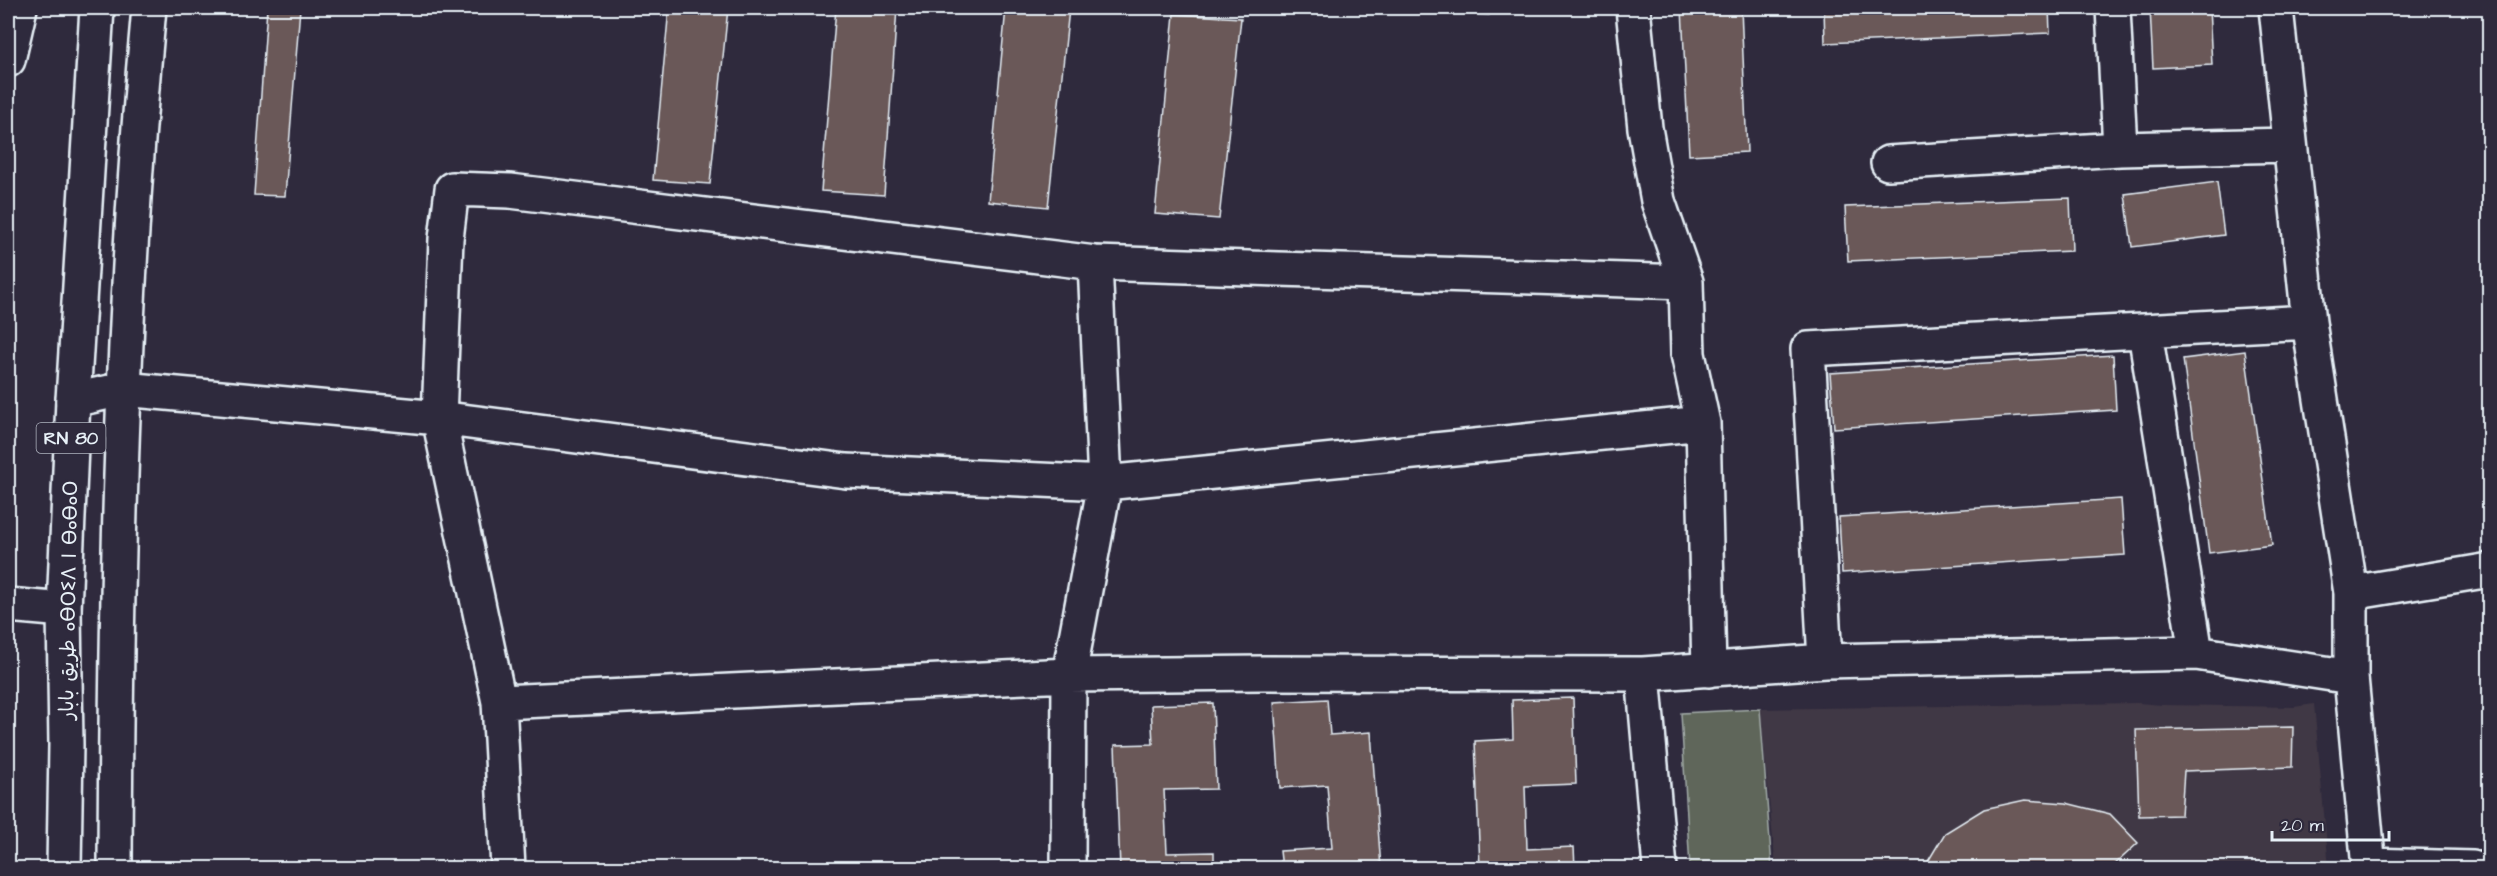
<svg xmlns="http://www.w3.org/2000/svg" width="2497" height="876" font-family="'Architects Daughter','Playpen Sans Arabic','Noto Sans Tifinagh',sans-serif">
  <rect width="100%" height="100%" fill="#2f2a3d"/>
  <filter id="ink" filterUnits="userSpaceOnUse"><feTurbulence type="fractalNoise" baseFrequency=".0167" numOctaves="2"/><feDisplacementMap in="SourceGraphic" scale="12" xChannelSelector="R" yChannelSelector="G"/><feConvolveMatrix kernelMatrix="1 2 1 2 8 2 1 2 1" color-interpolation-filters="sRGB"/></filter>
  <g filter="url(#ink)">
    <path fill="#413845" d="M2138 703 2162 705 2294 707 2314 704 2329 868H1776L1760 709Z"/>
    <path fill="#5e665a" stroke="#a3aca9" stroke-width="1.5" d="M1760 709 1772 868H1690L1681 713Z"/>
    <path fill="#6a5958" stroke="#e8f1f8" stroke-width="1.5" d="M267 8H300L285 196 254 195Z
      M669 8H728L710 184 653 180Z
      M836 8H897L884 195 821 191Z
      M1006 8 1069 9 1048 207 988 201Z
      M1431 8H1490L1489 15 1431 11Z
      M1682 8H1741L1747 152 1689 155Z
      M1824 8H2049L2050 33 1825 43Z
      M2150 8H2209L2212 65 2153 68Z
      M1174 14 1241 18 1219 219 1155 214Z
      M2217 182 2224 235 2132 247 2125 194Z
      M2070 198 2072 251 1848 261 1845 207Z
      M2245 351 2272 545 2209 553 2183 359Z
      M2113 355 2116 410 1834 428 1830 373Z
      M2121 499 2125 555 1842 573 1839 517Z
      M1573 698 1576 784 1525 786 1527 849 1574 847 1575 868H1480L1475 741 1513 739 1512 700Z
      M1327 699 1330 735 1371 732 1381 868H1282L1280 851 1332 848 1327 785 1280 788 1274 702Z
      M1213 703 1216 789 1164 790 1167 853 1214 852V868H1120L1115 745 1153 744 1151 705Z
      M2293 727 2292 767 2184 771 2181 815 2139 816 2136 730Z
      M2025 800 2066 803 2110 814 2138 843 2111 868H1935L1927 863 1945 833 1984 809Z"/>
    <g fill="none" stroke-linecap="round" stroke-linejoin="round">
      <defs>
        <path id="minor" d="M2113 8 2120 149
          M2276 8 2309 322 2351 593V677L2369 868
          M8 60 20 8
          M1888 163 2120 149 2289 145
          M1686 282 1688 354 1703 423 1709 670
          M2145 332 2196 653
          M73 400 123 389 439 418 846 471 1105 483 1703 423
          M2351 593 2490 570
          M8 605 64 610
          M1825 661 1808 349 2309 322
          M1643 674 1660 868
          M499 702 1069 675 1263 673 1643 674 1825 661 2196 653 2351 677
          M2369 865 2473 868
          M508 868 499 702 439 418 446 239 452 189 510 191 1095 263 1686 282 1658 201 1645 128 1633 8
          M1068 868 1069 675 1105 483 1095 263"/>
        <path id="major" d="M64 868 66 745 64 610 73 400 97 8
          M115 868C116 581 122 294 149 8"/>
      </defs>
      <use href="#minor" stroke="#e8f1f8" stroke-width="38"/>
      <use href="#major" stroke="#e8f1f8" stroke-width="38"/>
      <use href="#minor" stroke="#2f2a3d" stroke-width="33"/>
      <use href="#major" stroke="#2f2a3d" stroke-width="33"/>
    </g>
  </g>
  <g text-anchor="middle" stroke-width="5" stroke-linejoin="round" paint-order="stroke">
    <rect fill="#2f2a3d" stroke="#b0b5c0" stroke-width="1.5" x="36.5" y="423" width="69" height="30" rx="4.5"/>
    <g font-size="18" font-weight="bold" fill="#e8f1f8">
      <text x="71" y="444">RN 80</text>
    </g>
    <g font-size="20" fill="#e8f1f8" stroke="#2f2a3d">
      <text transform="translate(68 600) rotate(-89)" y="7">طريق بابار ⴰⴱⵔⵉⴷ ⵏ ⴱⴰⴱⴰⵔ</text>
    </g>
  </g>
  <rect width="2497" height="876" fill="none" stroke="#2f2a3d" stroke-width="30"/>
  <rect x="15" y="15" width="2467" height="846" fill="none" stroke="#e8f1f8" stroke-width="2" filter="url(#ink)"/>
  <path d="M2272 831v9h117v-9" fill="none" stroke="#e8f1f8" stroke-width="3"/>
  <text x="2281" y="831" font-size="18" fill="#e8f1f8" stroke="#2f2a3d" stroke-width="4.5" paint-order="stroke">20 m</text>
</svg>
